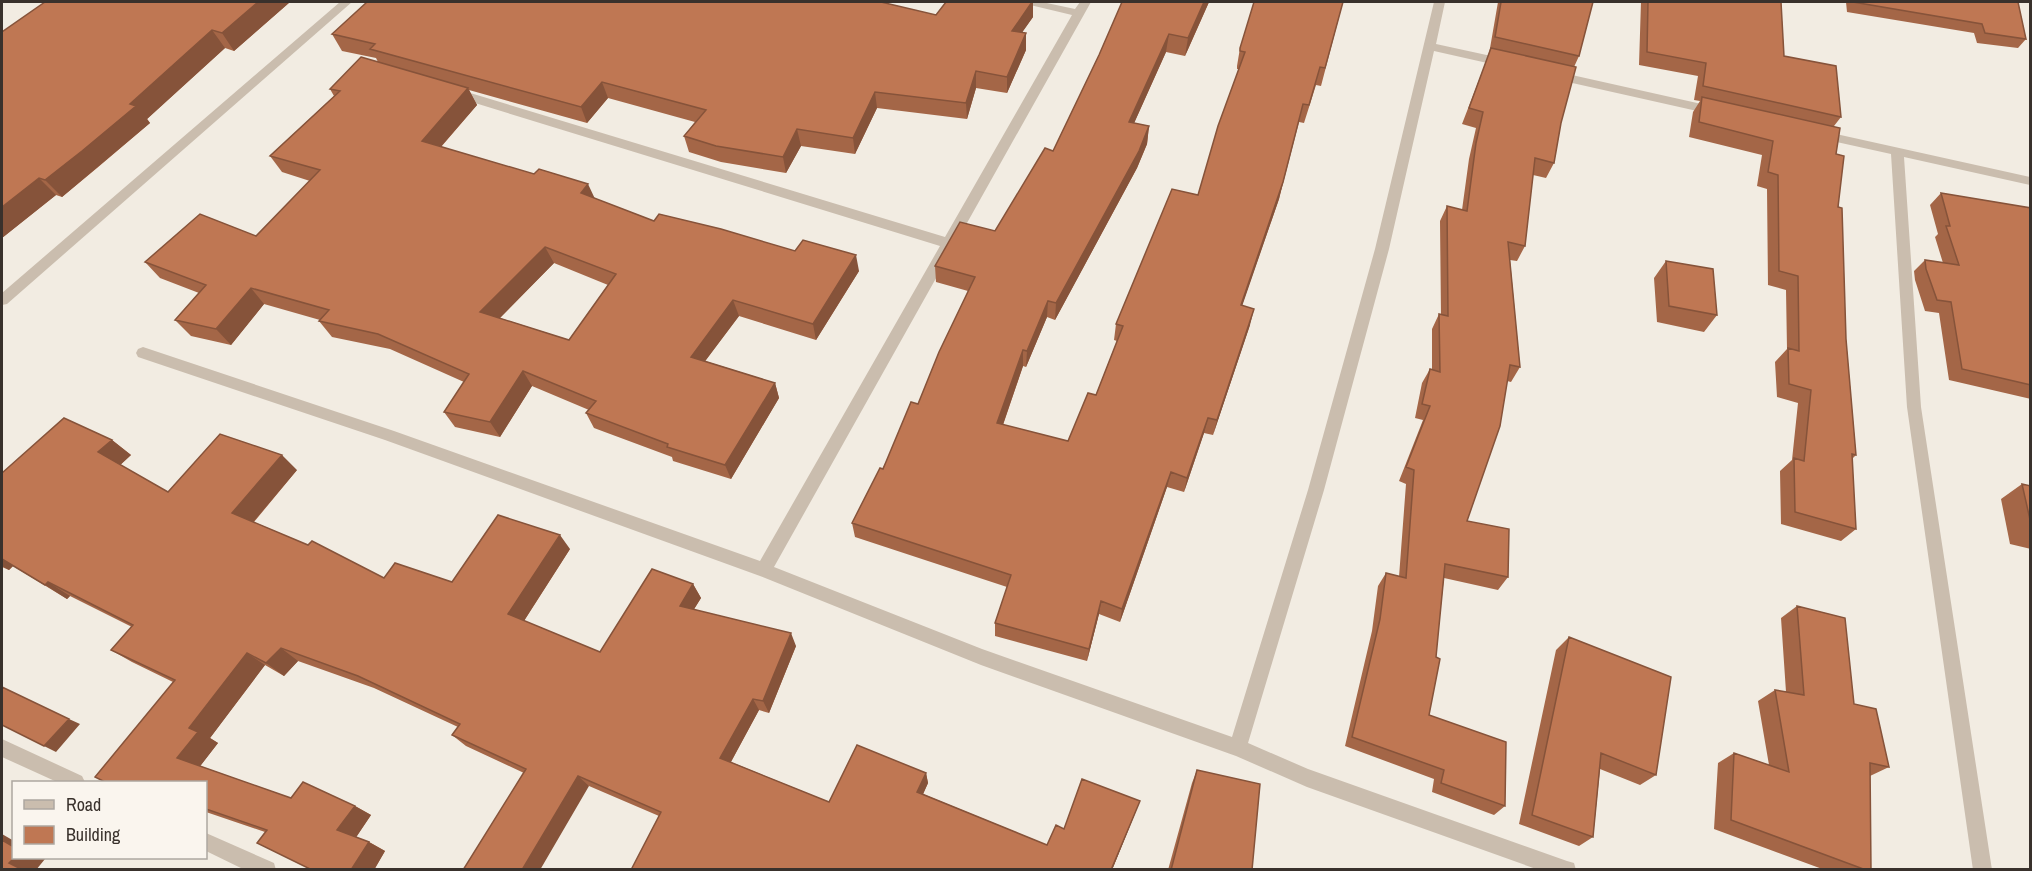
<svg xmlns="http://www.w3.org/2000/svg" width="2032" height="871" font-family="'Archivo Narrow',sans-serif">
  <rect width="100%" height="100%" fill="#f2ece2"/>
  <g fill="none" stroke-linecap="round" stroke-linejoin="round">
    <path fill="#cabdae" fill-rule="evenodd" d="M340 2H352L7 304 2 305V293Z
      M1024 2H1042L1075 9 1080 2H1091L774 567 982 649 1232 737 1308 490 1375 249 1434 2H1445L1436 44 1505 59 1511 63 1505 67 1434 51 1389 249 1324 490 1248 743 1308 769 1567 861 1574 863 1576 870H1539L1307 787 1236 756 981 665 760 576 385 440 138 357 136 353 138 349 143 347 394 431 760 561 940 246 449 95 447 92 453 88 457 89 945 237 1072 15 1026 4Z
      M1554 71 1715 107 1721 111 1715 115 1550 78V72Z
      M1818 130 2030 177V185L1904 157 1921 407 1992 870H1973L1907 407 1891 154 1814 137 1812 134Z
      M2 739 82 776 85 782H57L2 757Z
      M206 833 274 863 276 870H245L206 851Z"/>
  </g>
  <path fill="#a46647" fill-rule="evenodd" d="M45 2H290L234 51 225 48 147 119 150 123 97 168 62 197 56 195 2 238Z
    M946 2H1033V17L1022 32 1026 33V50L1007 93 976 88 967 119 877 108 855 154 801 146 786 173 721 162 689 152 684 136 695 122 608 98 587 123 469 90 477 105 441 147 594 198 654 221 859 271 816 340 739 316 705 361 775 383 779 398 731 479 673 461 672 457 594 428 586 413 589 410 532 386 500 437 455 427 444 412 464 382 390 349 332 337 319 321 320 320 264 304 231 345 191 336 175 320 199 293 160 278 145 262 256 236 310 181 282 172 270 156 334 96 330 89 378 62 376 58 342 51 332 34 936 15ZM554 263 608 285 569 340 500 318Z
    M1122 2H1209L1185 56 1166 52 1134 123 1149 126 1147 144 1137 168 1055 320 1047 317 1026 367 1023 366 1003 425 1068 441 1096 395 1117 341 1114 340 1116 324 1198 195 1239 69H1237V66L1240 48 1343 2 1321 86 1316 85 1304 123 1299 122 1279 199 1242 305 1250 325 1213 435 1204 433 1184 492 1167 487 1120 622 1099 614 1087 661 995 636V623L1007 587 855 537 852 523 918 404 968 291 936 282 935 266 995 231 1053 151 1099 55Z
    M1498 2H1593L1579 56 1574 67 1561 123 1554 163 1546 178 1533 175 1525 246 1517 261 1510 260 1520 367 1511 382 1507 381 1467 521 1508 577 1498 590 1444 578 1429 715 1505 806 1494 815 1432 792 1434 779 1345 746 1372 631 1378 586 1386 573 1399 577 1406 484 1399 481 1423 420 1415 418 1422 383 1430 369H1432V329L1439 314 1441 315 1440 221 1447 206 1462 210 1469 159 1476 128 1462 124 1489 54Z
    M1641 2H1781L1784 56 1841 117 1834 126 1846 339 1856 455 1852 459 1856 529 1841 541 1781 524 1780 471 1792 460 1798 403 1777 397 1775 362 1787 349 1786 290 1768 285 1767 189 1757 186 1762 155 1689 137 1693 112 1700 101 1694 100 1698 76 1639 65Z
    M1846 2H2018L2026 39 2018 48 1977 43 1974 33 1847 12Z
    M1941 193 2031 208V399L1949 380 1939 313 1925 311 1915 280 1914 271 1925 260 1943 263 1935 237 1938 234 1930 205Z
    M1666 261 1717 315 1704 332 1657 322 1654 278Z
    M112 440 131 455 120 465 168 492 297 470 254 522 384 578 452 582 570 549 524 621 600 652 693 584 701 598 694 609 796 646 769 713 759 710 731 762 829 802 926 773 928 783 923 794 1047 845 1064 829 1136 811 1112 870 659 816 589 786 524 773 466 746 452 735 458 727 374 688 298 661 284 676 265 665 210 738 218 743 200 766 291 798 355 806 371 815 356 837 369 842 385 851 374 870H312L265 832 206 812V783H107L173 682 132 662 111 650 132 627 70 596 67 599 13 566 9 570 2 567V473Z
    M2022 484 2031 486V549L2010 544 2001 499Z
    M1797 606 1889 767 1870 776 1866 870H1825L1714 829 1718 763 1734 753 1769 765 1758 701 1775 690 1786 692 1781 618Z
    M1569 637 1656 775 1640 785 1600 769 1593 837 1579 846 1519 824 1556 650Z
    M1197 770 1252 870H1168L1192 783Z"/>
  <path fill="#86533a" d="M258 2H290L234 51 222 33Z
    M1032 2H1033V17L1012 47V31Z
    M1204 2H1209L1185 56 1188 38Z
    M212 30 225 48 147 119 150 123 62 197 45 180Z
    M1026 33V50L1007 93V77Z
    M1169 34 1166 52 1127 139 1129 122Z
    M976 71V88L967 119 966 103Z
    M602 82 608 98 587 123 581 107Z
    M468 88 477 105 431 158 422 141Z
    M875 92 877 108 855 154 853 138Z
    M1149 126 1147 144 1137 168 1055 320 1056 303Z
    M797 129 801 146 786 173 783 157Z
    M39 178 56 195 2 238V207Z
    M1283 182 1279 199 1237 321 1241 305Z
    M588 184 596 201 581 193Z
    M545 247 554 263 490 328 480 312Z
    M856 255 859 271 816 340 813 324Z
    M251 288 264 304 231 345 216 329Z
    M733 300 739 316 697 372 691 357Z
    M1048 301 1047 317 1026 367 1027 351Z
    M1254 309 1250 325 1213 435 1217 420Z
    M1023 350V366L998 439 997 423Z
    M523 371 532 386 500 437 490 422Z
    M775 383 779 398 731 479 725 465Z
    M1208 418 1204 433 1184 492 1187 478Z
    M112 440 131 455 117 468 98 452Z
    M282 455 297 470 249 527 232 513Z
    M1171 472 1167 487 1120 622 1122 609Z
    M560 535 570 549 520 627 508 614Z
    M2 559 13 566 9 570 2 566Z
    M48 582 70 596 67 599 45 585Z
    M693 584 701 598 688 619 680 606Z
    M1101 601 1099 614 1087 661 1089 649Z
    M791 633 796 646 769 713 763 701Z
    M281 648 298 661 284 676 266 663Z
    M247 653 265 665 210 738 218 743 198 769 177 758 189 728Z
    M753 699 759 710 727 769 720 758Z
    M69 719 80 724 56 752 44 746Z
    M926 773 928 783 920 801 917 792Z
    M578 776 589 786 540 870H522Z
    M1140 801 1112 870H1111Z
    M355 806 371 815 355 839 337 830Z
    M2 834 14 841V847L2 840Z
    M369 842 385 851 374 870H351Z
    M14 858H42L45 859 36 870H23L9 863Z"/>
  <path fill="#bf7753" stroke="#86533a" stroke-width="1.5" fill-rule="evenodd" d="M45 2H258L222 33 212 30 130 104 136 106 82 151 45 180 39 178 2 207V32Z
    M367 2H881L936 15 946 2H1032L1012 31 1026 33 1007 77 976 71 966 103 875 92 853 138 797 129 783 157 716 146 684 136 706 110 602 82 581 107 370 49 375 44 332 34Z
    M1122 2H1204L1188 38 1169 34 1129 122 1149 126 1139 151 1056 303 1048 301 1027 351 1023 350 997 423 1068 441 1088 393 1096 395 1123 326 1116 324 1172 189 1198 195 1218 126 1245 52 1240 51V48L1254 2H1343L1325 68 1320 67 1309 105 1303 104 1283 182 1241 305 1254 309 1217 420 1208 418 1187 478 1171 472 1122 609 1101 601 1089 649 995 623 1011 575 852 523 880 468 883 469 911 402 918 404 939 352 975 277 935 266 960 222 995 231 1045 148 1053 151 1099 55Z
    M1501 2H1593L1579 56 1495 37Z
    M1648 2H1781L1784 56 1836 66 1841 117 1703 86 1706 63 1647 52Z
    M1853 2H2018L2026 39 1985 33 1982 24Z
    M1491 48 1576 67 1561 123 1554 163 1535 158 1525 246 1508 242 1520 367 1510 365 1500 426 1467 521 1509 529 1508 577 1445 564 1436 657 1440 659 1429 715 1506 742 1505 806 1441 783 1444 770 1352 737 1380 619 1386 573 1406 578 1414 470 1406 467 1430 406 1422 404 1430 369 1440 372 1439 314 1448 316 1447 206 1467 211 1476 143 1483 112 1469 108Z
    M361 57 468 88 422 141 534 174 539 169 588 184 581 193 654 221 659 214 721 229 795 251 803 240 856 255 813 324 733 300 691 357 775 383 725 465 667 447 668 444 586 413 596 401 523 371 490 422 444 412 469 374 378 334 319 321 329 310 251 288 216 329 175 320 206 285 145 262 200 214 256 236 320 170 270 156 340 91 330 89ZM545 247 616 274 569 340 480 312Z
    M1702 97 1840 128 1836 154 1844 156 1838 207 1842 208 1846 339 1856 455 1852 454 1856 529 1795 512 1794 458 1804 461 1811 390 1789 384 1788 348 1799 351 1798 276 1779 271 1778 175 1768 172 1773 141 1699 122Z
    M1941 193 2031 208V385L1962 369 1951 302 1937 300 1926 269 1925 260 1959 265 1946 226H1950Z
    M1666 261 1713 269 1717 315 1669 306Z
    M64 418 112 440 98 452 168 492 220 434 282 455 232 513 308 545 312 541 384 578 395 563 452 582 498 515 560 535 508 614 600 652 652 569 693 584 680 606 791 633 763 701 753 699 720 758 829 802 857 745 926 773 917 792 1047 845 1056 825 1064 829 1082 779 1140 801 1111 870H631L661 812 578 776 522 870H463L526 769 452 735 460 724 358 676 281 648 266 663 247 653 189 728 198 732 177 758 291 798 303 782 355 806 337 830 369 842 351 870H312L257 843 267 830 206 809V783H107L95 777 175 680 111 650 133 625 48 582 45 585 2 559V473Z
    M2022 484 2031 486V524Z
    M1797 606 1845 618 1854 704 1876 709 1889 767 1870 763 1871 870H1866L1731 820 1734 753 1789 772 1775 690 1804 695Z
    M1569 637 1671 677 1656 775 1601 753 1593 837 1532 815Z
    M2 687 69 719 44 746 2 725Z
    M1197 770 1260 784 1252 870H1171Z
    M2 840 14 847V858L9 863 23 870H2Z"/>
  <rect width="2032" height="871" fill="none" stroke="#39312c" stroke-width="6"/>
  <rect x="12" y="781" width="195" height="78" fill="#faf5ee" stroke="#ada7a0" stroke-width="1.5"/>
  <rect x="24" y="800" width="30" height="9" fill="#cabdae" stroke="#ada7a0" stroke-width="1.5"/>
  <text x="66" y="811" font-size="18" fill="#39312c">Road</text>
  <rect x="24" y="826" width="30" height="18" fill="#bf7753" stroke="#ada7a0" stroke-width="1.5"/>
  <text x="66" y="841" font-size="18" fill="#39312c">Building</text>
</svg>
